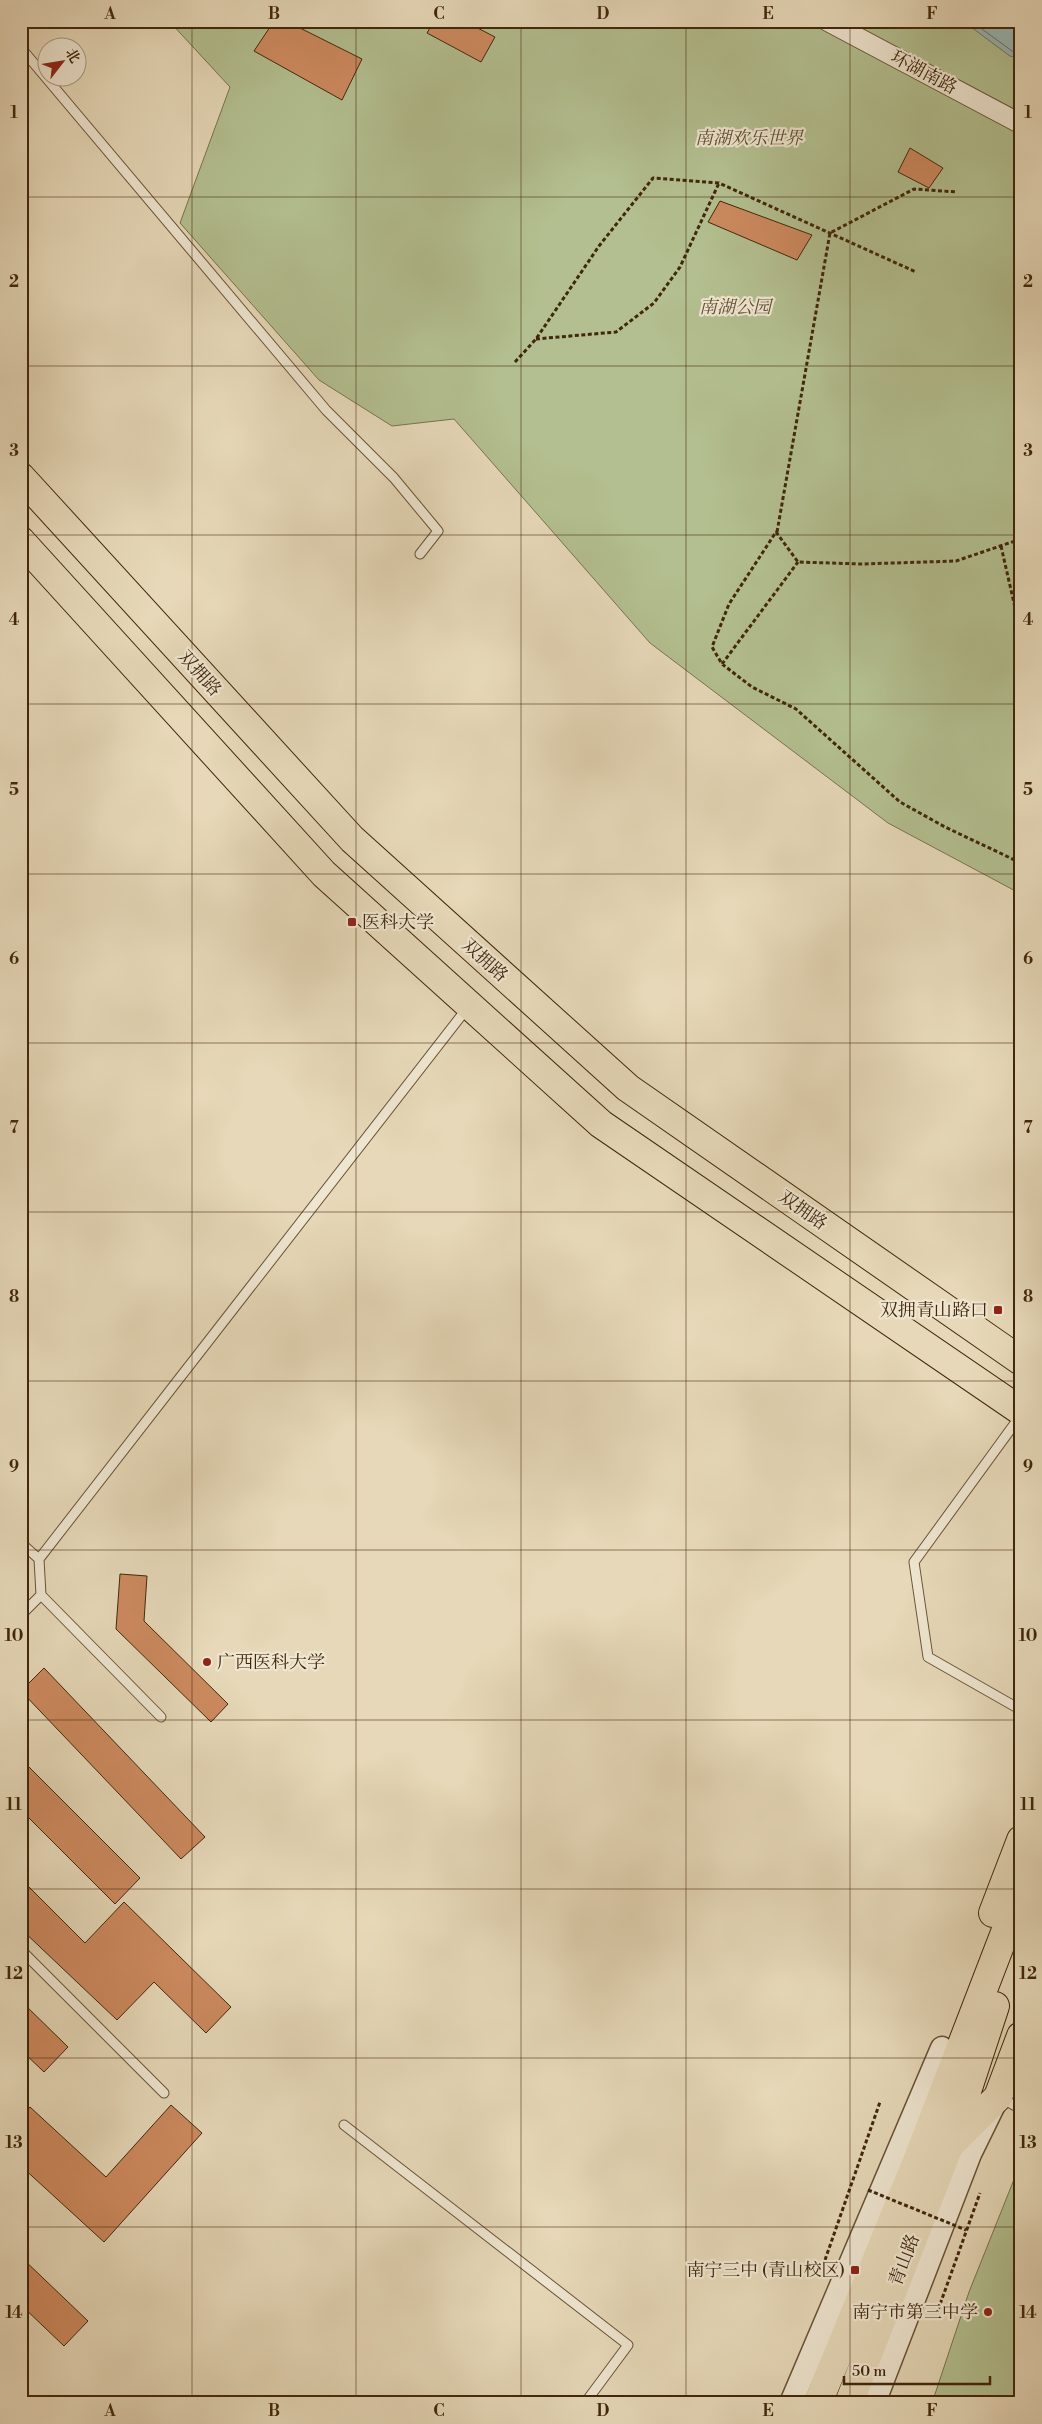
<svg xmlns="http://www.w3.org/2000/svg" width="1042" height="2424" font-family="'Libre Bodoni','Noto Serif SC',serif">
  <rect width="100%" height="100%" fill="#e6d8b8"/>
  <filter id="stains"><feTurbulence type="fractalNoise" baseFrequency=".004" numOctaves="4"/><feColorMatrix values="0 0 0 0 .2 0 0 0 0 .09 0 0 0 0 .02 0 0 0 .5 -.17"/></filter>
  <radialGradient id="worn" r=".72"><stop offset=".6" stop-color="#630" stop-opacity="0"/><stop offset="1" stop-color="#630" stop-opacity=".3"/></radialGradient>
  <path fill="#b3bf90" stroke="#7a734e" d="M169 21H963L1010 56 1021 58V894L888 823 650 643 454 419 392 426 319 380 180 223 230 87Z
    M1021 2162V2403H932L969 2292Z"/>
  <path fill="#99b8b7" stroke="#767e73" d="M963 21H1021V58L1010 56Z"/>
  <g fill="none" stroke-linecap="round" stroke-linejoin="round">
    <path stroke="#6d7062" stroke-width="1" d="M971 21 1012 51 1021 53"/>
  </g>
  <path fill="#cd8a5f" stroke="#41270c" d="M274 21H286L362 59 342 100 254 51Z
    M434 21H464L495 37 481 62 427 33Z
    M910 148 943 168 929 188 898 172Z
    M720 201 812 235 797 260 708 222Z
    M120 1574 147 1576 144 1621 228 1704 211 1722 116 1629Z
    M44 1668 205 1837 181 1859 21 1691Z
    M21 1759 140 1878 115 1904 21 1810Z
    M21 1879 85 1943 124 1902 231 2007 206 2033 154 1982 117 2020 21 1929Z
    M21 2001 68 2047 44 2072 21 2050Z
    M171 2105 202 2133 104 2242 21 2166V2117L30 2107 106 2177Z
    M21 2257 88 2321 64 2346 21 2305Z"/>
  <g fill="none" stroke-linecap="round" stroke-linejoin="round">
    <defs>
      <path id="service" d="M21 48 326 410 394 478 438 531 420 554
        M1021 1415 914 1562 928 1657 1021 1710
        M21 1543 39 1559
        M41 1595 161 1717
        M21 1615 41 1595 39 1559 468 1007
        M21 1950 164 2093
        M1001 2098 1021 2109
        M344 2125 628 2345 585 2403"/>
      <path id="minor" d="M827 21 1021 124"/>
      <path id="tertiary" d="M791 2403 942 2048
        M874 2403 970 2154 993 2107"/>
      <path id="primary" d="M21 477 352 839 628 1088 1021 1361
        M21 541 324 874 601 1124 1021 1411
        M993 1913 1021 1840
        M953 2142 998 2097 1021 2036
        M818 2403 919 2156 1021 1891
        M849 2403 949 2146 995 2006"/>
    </defs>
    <use href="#service" stroke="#6a5337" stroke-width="11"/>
    <use href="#minor" stroke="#6a5337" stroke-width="21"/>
    <use href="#tertiary" stroke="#6a5337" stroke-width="25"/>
    <use href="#primary" stroke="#41270c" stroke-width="30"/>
    <path stroke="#41270c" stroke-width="3" stroke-dasharray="4 2.5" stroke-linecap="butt" d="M536 339 616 332 654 303 680 267 719 183
      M515 362 536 339 599 246 653 178 719 183 916 272
      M777 532 830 233 914 189 957 192
      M1021 539 956 561 862 564 798 562 776 532 729 604 712 647 722 664 752 687 796 709 900 802 945 827 1021 863
      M1001 546 1021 634
      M722 664 798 562
      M825 2260 880 2102
      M938 2310 980 2193"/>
    <use href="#service" stroke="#efe6d1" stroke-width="9"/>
    <use href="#minor" stroke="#efe6d1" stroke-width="19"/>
    <use href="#tertiary" stroke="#efe6d1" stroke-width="22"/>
    <use href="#primary" stroke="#e6d8b8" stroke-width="28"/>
    <path stroke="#41270c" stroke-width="3" stroke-dasharray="4 2.5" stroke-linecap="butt" d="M868 2190 966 2230"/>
  </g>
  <path fill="none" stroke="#41270c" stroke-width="1" stroke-opacity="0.55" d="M192 21V2403M356 21V2403M521 21V2403M686 21V2403M850 21V2403M21 197H1021M21 366H1021M21 535H1021M21 704H1021M21 874H1021M21 1043H1021M21 1212H1021M21 1381H1021M21 1550H1021M21 1720H1021M21 1889H1021M21 2058H1021M21 2227H1021"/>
  <g fill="#8f2418" stroke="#efe6d1" stroke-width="2">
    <rect x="347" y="917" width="10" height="10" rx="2.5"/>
    <rect x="993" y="1305" width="10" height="10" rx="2.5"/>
    <circle cx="207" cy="1662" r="5"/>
    <rect x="850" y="2265" width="10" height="10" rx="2.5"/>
    <circle cx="988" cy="2312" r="5"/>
  </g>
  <g text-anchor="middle" stroke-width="4.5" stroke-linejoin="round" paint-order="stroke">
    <g font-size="18" fill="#41270c" stroke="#efe6d1">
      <text transform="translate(924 72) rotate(28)" y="6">环湖南路</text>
      <text transform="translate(200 673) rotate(48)" y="6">双拥路</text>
      <text transform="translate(485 960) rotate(42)" y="6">双拥路</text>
      <text transform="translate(803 1210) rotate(35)" y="6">双拥路</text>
      <text transform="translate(904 2260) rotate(-69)" y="6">青山路</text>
    </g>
    <g font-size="18" font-style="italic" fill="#5e4d2d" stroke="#efe6d1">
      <text x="749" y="144">南湖欢乐世界</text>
      <text x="735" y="313">南湖公园</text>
    </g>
    <g font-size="18" fill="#41270c" stroke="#efe6d1" text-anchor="end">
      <text x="362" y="928" text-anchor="start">医科大学</text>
      <text x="988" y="1316">双拥青山路口</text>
      <text x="217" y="1668" text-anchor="start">广西医科大学</text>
      <text x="845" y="2276">南宁三中 (青山校区)</text>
      <text x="978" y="2318">南宁市第三中学</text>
    </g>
  </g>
  <rect width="1042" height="2424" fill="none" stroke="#e6d8b8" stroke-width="55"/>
  <g transform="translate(62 62) rotate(59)"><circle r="24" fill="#efe6d1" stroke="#a99a82"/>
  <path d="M0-4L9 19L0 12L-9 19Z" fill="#8f2418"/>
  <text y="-8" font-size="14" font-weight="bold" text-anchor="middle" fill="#41270c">北</text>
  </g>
  <path d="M844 2376v8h146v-8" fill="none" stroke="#41270c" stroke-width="2.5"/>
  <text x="852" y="2376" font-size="15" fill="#41270c" stroke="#efe6d1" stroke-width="4" paint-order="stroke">50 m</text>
  <rect x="28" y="28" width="986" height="2368" fill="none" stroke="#41270c" stroke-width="2"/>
  <g font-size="16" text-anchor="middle" font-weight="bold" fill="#41270c">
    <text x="110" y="19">A</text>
    <text x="274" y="19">B</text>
    <text x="439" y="19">C</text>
    <text x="603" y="19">D</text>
    <text x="768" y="19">E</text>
    <text x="932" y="19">F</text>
    <text x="14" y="118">1</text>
    <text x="1028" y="118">1</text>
    <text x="14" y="287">2</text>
    <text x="1028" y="287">2</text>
    <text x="14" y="456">3</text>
    <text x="1028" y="456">3</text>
    <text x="14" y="625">4</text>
    <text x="1028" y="625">4</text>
    <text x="14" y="795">5</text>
    <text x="1028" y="795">5</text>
    <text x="14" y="964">6</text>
    <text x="1028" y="964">6</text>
    <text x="14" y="1133">7</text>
    <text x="1028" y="1133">7</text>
    <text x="14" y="1302">8</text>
    <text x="1028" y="1302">8</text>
    <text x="14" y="1472">9</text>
    <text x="1028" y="1472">9</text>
    <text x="14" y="1641">10</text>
    <text x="1028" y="1641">10</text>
    <text x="14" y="1810">11</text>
    <text x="1028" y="1810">11</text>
    <text x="14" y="1979">12</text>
    <text x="1028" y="1979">12</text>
    <text x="14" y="2148">13</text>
    <text x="1028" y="2148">13</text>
    <text x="14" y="2318">14</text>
    <text x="1028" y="2318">14</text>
    <text x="110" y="2416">A</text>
    <text x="274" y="2416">B</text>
    <text x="439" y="2416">C</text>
    <text x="603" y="2416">D</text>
    <text x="768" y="2416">E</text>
    <text x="932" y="2416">F</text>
  </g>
  <rect width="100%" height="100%" filter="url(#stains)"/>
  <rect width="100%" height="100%" fill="url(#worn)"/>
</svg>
